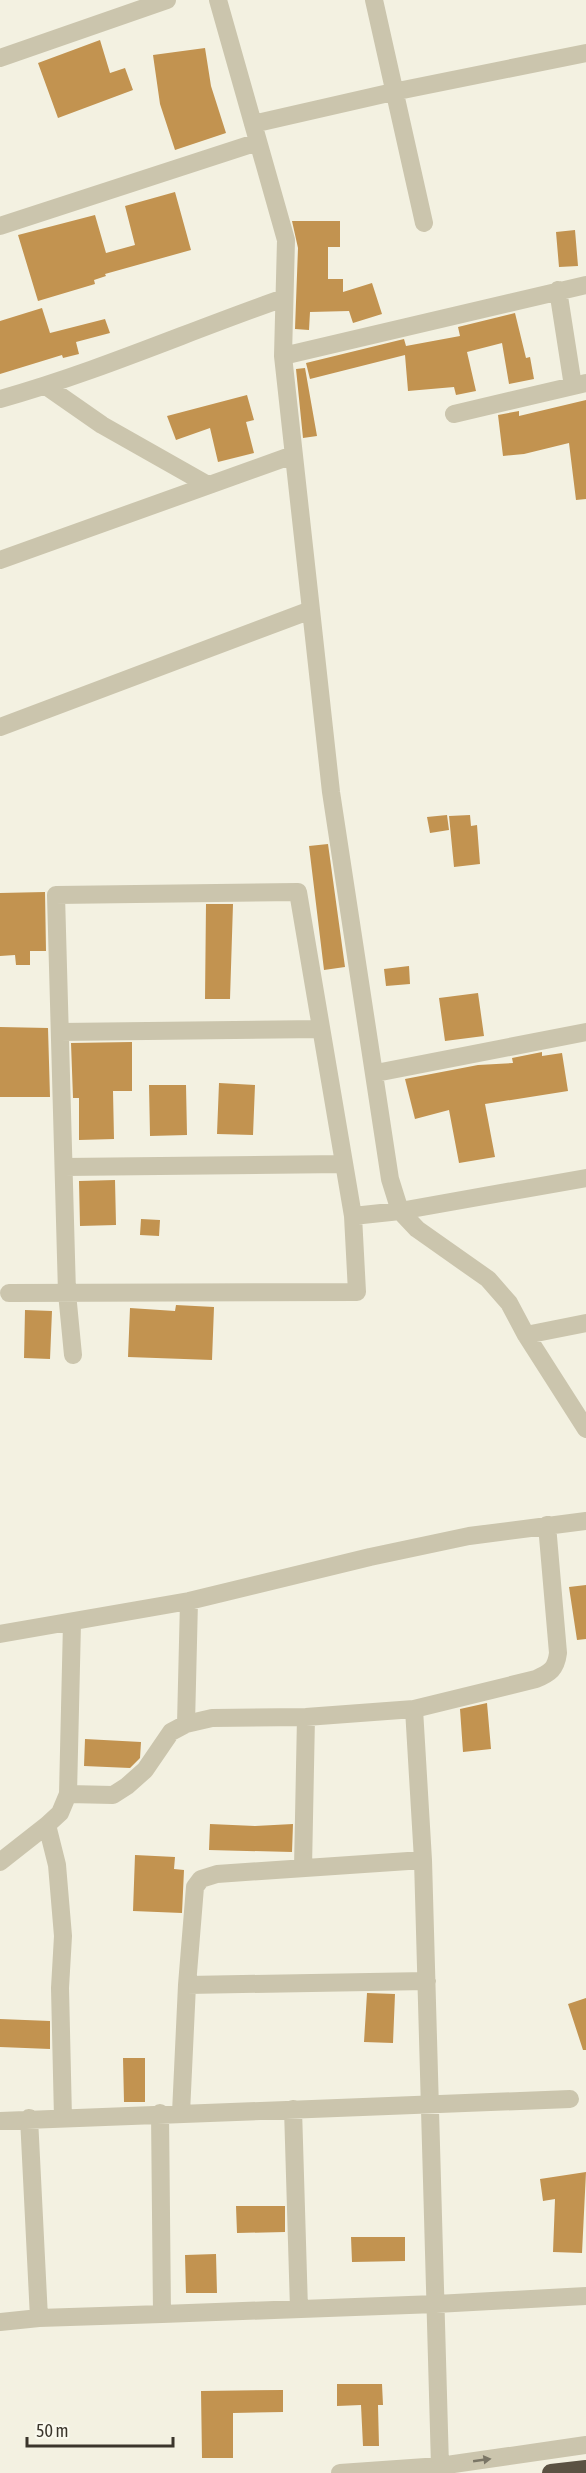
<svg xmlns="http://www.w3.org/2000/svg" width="586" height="2473" font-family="'Asap Condensed',sans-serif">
  <rect width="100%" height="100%" fill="#f3f1e1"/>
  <path fill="#c29350" d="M100 40 110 73 125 68 133 90 58 118 38 63Z
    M205 48 211 86 226 133 175 150 160 104 153 55Z
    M175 192 191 250 105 274 106 276 94 280 95 284 38 301 18 235 95 215 106 253 135 245 125 206Z
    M292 221H340V247H328V279H343V292L372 283 382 314 353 323 349 311 310 312 309 330 295 329 298 248Z
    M575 230 578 266 559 267 556 232Z
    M42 308 50 333 105 319 110 333 76 342 79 354 63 358 62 355 0 374V321Z
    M515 313 526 358 530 357 534 379 509 384 502 343 467 352 476 391 456 395 454 387 408 391 405 355 310 379 306 363 404 339 406 346 460 336 458 327Z
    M305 368 317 436 303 438 296 369Z
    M247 395 254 420 246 422 254 453 218 462 210 428 176 440 167 416Z
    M586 400V499L576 500 569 443 524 454 503 456 498 415 519 411V416Z
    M447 815 449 830 430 833 427 817Z
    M470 815 471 826 477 825 480 864 454 867 449 816Z
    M328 844 345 967 324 970 309 846Z
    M45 892 46 951H30V965H16L15 955 0 956V893Z
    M206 904H233L230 999H205Z
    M409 966 410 984 386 986 384 969Z
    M478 993 484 1036 445 1041 439 998Z
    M0 1027 48 1028 50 1097H0Z
    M132 1042V1091H113L114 1139 79 1140V1098H73L71 1043Z
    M542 1052V1056L562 1053 568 1091 485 1104 495 1157 459 1163 449 1110 415 1119 405 1079 478 1065 513 1063 512 1058Z
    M219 1083 255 1085 253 1135 217 1134Z
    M149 1085H186L187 1135 150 1136Z
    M115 1180 116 1225 80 1226 79 1181Z
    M141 1219 160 1220 159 1236 140 1235Z
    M176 1305 214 1307 212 1360 128 1357 130 1308 175 1311Z
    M25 1310 52 1311 50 1359 24 1358Z
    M586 1585V1639L577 1640 569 1587Z
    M487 1703 491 1749 463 1752 460 1709Z
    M85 1739 141 1742 140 1758 130 1768 84 1766Z
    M210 1824 255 1826 293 1824 292 1852 209 1850Z
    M135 1855 175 1857 174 1869 184 1870 182 1913 133 1911Z
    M367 1993 395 1994 393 2043 364 2042Z
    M586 1998V2050H583L568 2004Z
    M0 2019 50 2021V2049L0 2047Z
    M123 2058H145V2102H124Z
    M586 2172 582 2253 553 2252 555 2199 543 2201 540 2179Z
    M236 2206H285V2232L237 2233Z
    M351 2237H405V2261L352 2262Z
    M216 2254 217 2293H186L185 2255Z
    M337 2384H382L383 2405H378L379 2446H363L361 2405 337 2406Z
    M283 2390V2412L233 2413V2458H202L201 2391Z"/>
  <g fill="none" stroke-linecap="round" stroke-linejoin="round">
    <path stroke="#cbc5ad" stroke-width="18" d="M218 0 286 240 283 356 586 285
      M374 0 424 223
      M0 58 167 0
      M253 124 393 92 586 53
      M0 226 258 142
      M558 290 573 386
      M46 386 102 425 208 485
      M0 399C97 372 189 331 284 298
      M454 414 586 383
      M0 560 293 455
      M311 610 331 792 390 1179 400 1211 417 1229 488 1279 509 1303 526 1335 586 1429
      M0 727 311 610 283 356
      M60 1032 321 1029
      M376 1073 586 1032
      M64 1167 344 1164
      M9 1293 357 1292 353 1216 400 1211 586 1178
      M526 1335 586 1323
      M73 1355 67 1293 56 895 298 892 353 1216
      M0 1634 189 1601 370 1557 469 1536 586 1521
      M414 1709 423 1860 440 2466
      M186 1724 189 1601
      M68 1794 113 1795 127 1786 145 1770 171 1732 186 1724 212 1718 306 1717 414 1709 536 1679C550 1673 556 1669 558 1653L547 1525
      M47 1825 57 1865 63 1936 60 1988 63 2118
      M0 1862 47 1825 60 1813 68 1794 72 1623
      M303 1868 306 1717
      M187 1985 427 1981
      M293 2109 299 2309
      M160 2113 162 2314 436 2304 586 2296
      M181 2113 187 1985 195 1887 201 1879 217 1874 423 1860
      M29 2118 39 2318
      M0 2121 570 2099
      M0 2322 39 2318 162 2314
      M340 2473 440 2466 586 2445"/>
    <path stroke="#5b5243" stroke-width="18" d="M551 2473 586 2469"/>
  </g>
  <defs><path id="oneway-solid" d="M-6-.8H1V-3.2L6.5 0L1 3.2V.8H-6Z" transform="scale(1.5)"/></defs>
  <use fill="#7b7666" href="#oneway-solid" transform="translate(482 2460) rotate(-8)"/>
  <path d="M27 2437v9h146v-9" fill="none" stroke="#3a352b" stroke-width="3"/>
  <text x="36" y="2437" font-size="18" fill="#3a352b" stroke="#faf9ee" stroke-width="4.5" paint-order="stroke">50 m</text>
</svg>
